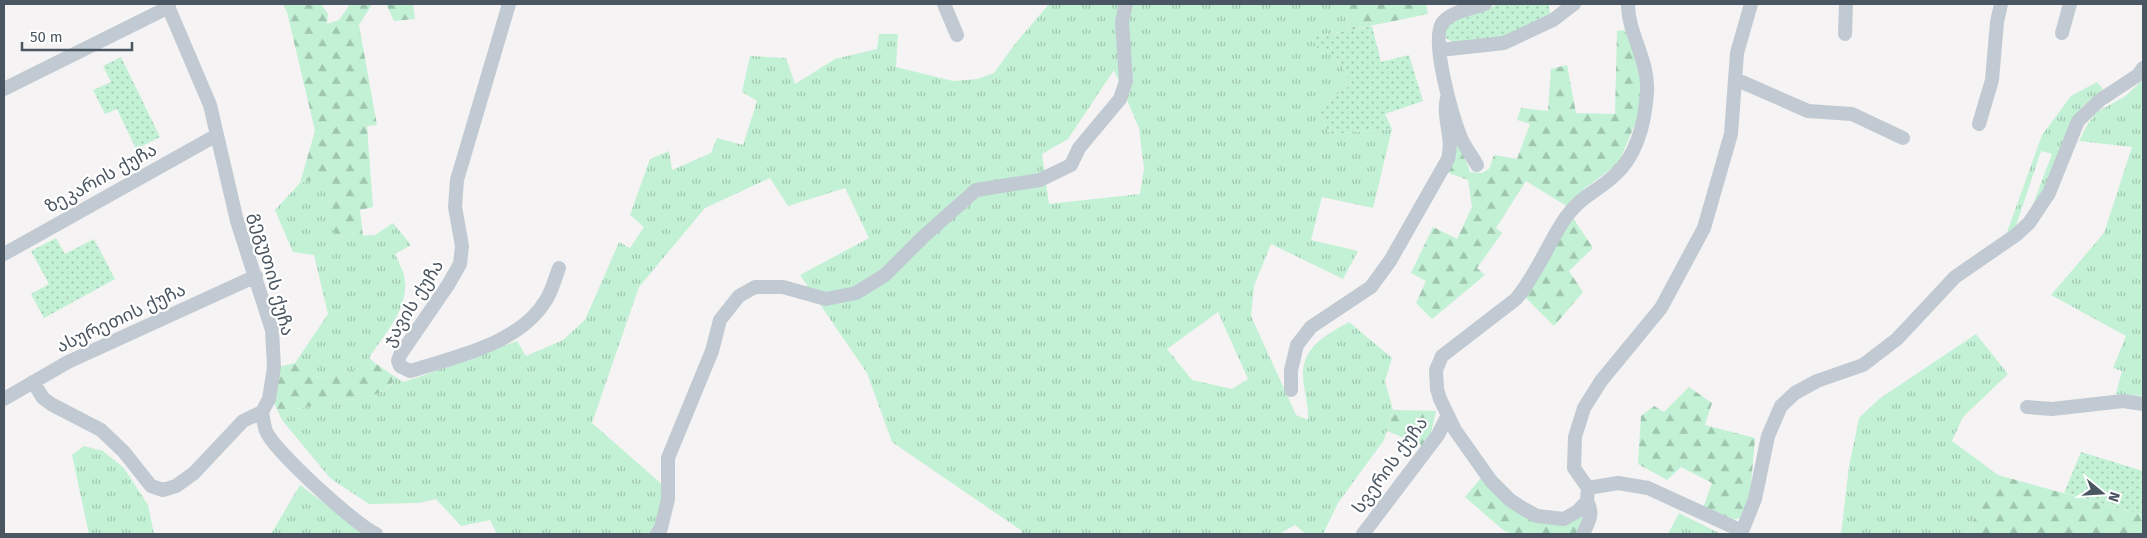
<svg xmlns="http://www.w3.org/2000/svg" width="2147" height="538" font-family="'Fira Sans','Noto Sans Georgian',sans-serif">
  <defs>
    <pattern id="grass-tufts" width="24" height="20" patternUnits="userSpaceOnUse" patternTransform="scale(1.25)"><rect width="24" height="20" fill="#c3f1d5"/><path d="M3 7l-1-3M5 7V3M7 7l1-3M15 17l-1-3M17 17v-4M19 17l1-3" fill="none" stroke="#a0c6b0"/></pattern>
    <pattern id="forest-firs" width="22" height="20" patternUnits="userSpaceOnUse" patternTransform="scale(1.25)"><rect width="22" height="20" fill="#c3f1d5"/><path d="M5 1l3.5 6h-7zM16 11l3.5 6h-7z" fill="#a0c6b0"/></pattern>
    <pattern id="garden-dots" width="8" height="8" patternUnits="userSpaceOnUse" patternTransform="scale(1.25)"><rect width="8" height="8" fill="#c3f1d5"/><path d="M2 2h.1M6 6h.1" fill="none" stroke="#a0c6b0" stroke-width="1.8" stroke-linecap="round"/></pattern>
  </defs>
  <rect width="100%" height="100%" fill="#f5f3f3"/>
  <path fill="url(#grass-tufts)" fill-rule="evenodd" d="M1049 4H1350L1346 10 1350 30 1314 37 1317 47 1337 58 1352 84 1317 109 1330 134 1392 129 1373 208 1322 197 1311 240 1358 251 1343 279 1271 244 1254 286 1251 316 1296 415 1308 420C1309 405 1303 389 1303 374 1303 346 1328 334 1349 322L1392 358 1385 381 1393 410 1384 440 1338 503 1323 534H1306L1295 525 1279 534H1021L1022 531 892 442 867 373 800 275 869 238 845 188 788 206 770 178 705 208 639 287 592 423 673 494 650 534H497L490 520 461 526 436 499 419 503 369 504 330 478 282 420 295 409 349 399 361 400 384 391 393 383 391 374 403 382 419 377 517 341 526 356 563 340 585 320 619 242 630 248 644 227 630 215 650 159 669 151 672 170 711 153 717 138 743 145 757 101 742 92 750 56 786 58 795 84 835 59 877 49 879 34H898L896 67 953 81 977 79 994 73 1015 44ZM1114 70 1139 128 1144 169 1140 194 1049 204 1042 154 1068 139ZM1218 312 1248 379 1232 389 1192 380 1167 349Z
    M2143 80V396L2116 394 2122 371 2113 368 2126 336 2051 295 2104 233 2132 147 2079 141 2087 125 2097 112 2124 97Z
    M2097 82 2103 89 2083 106 2073 123 2045 192 2030 212 2052 154 2041 151 2016 226 2005 238 2042 135 2071 96Z
    M322 178 329 187 330 205 337 237 375 235 393 223 411 245 395 254C398 261 402 268 404 275 411 307 385 333 369 358L375 363C360 367 326 381 314 377 307 374 300 367 295 363L328 314 314 255 293 252 275 210 300 183Z
    M1976 334 2008 374 1963 417 1952 441 1998 475 1966 534H1841L1849 467 1859 418 1879 399Z
    M84 446 103 451 124 468 148 505 154 534H89L72 455Z
    M300 485 366 534H271Z
    M1679 513 1721 534H1668Z"/>
  <path fill="url(#forest-firs)" d="M283 4H321L328 14 327 24 339 20 350 4H372L359 25 377 125 367 126 373 207 360 210 363 236 337 237 330 223 329 187 322 178 300 183 315 131 287 12Z
    M386 4H413L415 19 394 21Z
    M1350 4H1426L1428 14 1350 30 1346 10Z
    M1625 30 1638 64 1643 88 1638 117 1618 164 1585 188 1568 207 1526 181 1496 228 1502 233 1477 268 1485 275 1432 319 1416 303 1426 281 1411 273 1433 227 1457 239 1472 207 1468 180 1446 172 1452 119 1470 172 1482 173 1489 169 1494 155 1517 159 1530 124 1517 120 1521 108 1548 111 1551 69 1567 65 1576 113 1615 114 1617 31Z
    M1573 218 1593 248 1569 271 1583 292 1554 326 1525 297Z
    M295 363C300 367 307 374 314 377 326 381 360 367 375 363L391 374 393 382 384 391 361 400 349 399 295 409 282 420 274 403 278 367Z
    M1689 387 1712 403 1705 425 1755 438 1749 507 1741 518 1730 520 1703 508 1712 483 1681 467 1667 480 1638 464 1641 416 1654 406 1664 412Z
    M1393 410 1436 411 1430 438 1424 446 1387 431Z
    M1998 475 2143 515V534H1966Z
    M1481 478C1507 506 1548 538 1586 511L1576 534H1512L1503 530 1465 497Z"/>
  <path fill="url(#garden-dots)" d="M1497 4H1549L1550 15 1506 37 1455 43 1447 39 1444 34V26L1458 15 1492 7Z
    M1372 26 1381 62 1409 55 1423 101 1385 114 1392 129 1330 134 1317 109 1352 84 1337 58 1316 47 1314 37Z
    M121 57 160 137 136 149 117 109 105 114 93 90 111 82 103 66Z
    M56 238 65 254 94 239 115 279 44 318 31 294 49 284 31 251Z
    M2081 452 2143 471V515L2064 493Z"/>
  <g fill="none" stroke-linecap="round" stroke-linejoin="round">
    <path stroke="#c1cad2" stroke-width="14" d="M509 4 457 180 455 207 462 246 460 264 448 285 400 355 398 361 400 366 410 371C455 357 520 344 546 300 552 291 555 278 559 268
      M944 4 957 35
      M2062 33 2070 4
      M1845 34 1846 4
      M1440 50 1504 43 1553 20 1574 4
      M1735 79 1808 111 1852 114 1903 138
      M4 89 169 7
      M1979 124 1992 80 1997 22 2001 4
      M1477 165C1472 156 1465 147 1461 138 1453 118 1429 37 1443 22 1453 11 1471 9 1485 4
      M4 254 217 135
      M33 382 43 398 51 404 101 430 124 452 151 486 163 490 176 486 194 473 243 421 262 412 269 399 274 367 272 330 237 221 210 105 167 4
      M1291 390V370L1297 345 1311 327 1371 287 1390 261 1448 159C1454 138 1442 118 1447 98
      M4 399 68 362 256 276
      M2027 407 2052 409 2123 401 2143 404
      M262 412C263 418 264 425 266 431 274 451 356 525 376 534
      M1588 488 1587 501 1578 511 1564 519 1537 516 1524 509 1510 500 1491 481 1455 430 1440 399 1437 389 1436 370 1442 356 1516 299C1537 274 1548 243 1566 217 1582 195 1597 192 1615 175 1638 154 1645 122 1647 92 1649 60 1628 34 1628 4
      M1588 488 1574 468 1575 437 1584 408 1601 381 1661 308 1704 228 1731 134 1737 53 1751 4
      M1588 488 1618 483 1648 488 1742 531
      M657 534 661 528 668 499V458L712 351 720 320 739 296 755 287H783L826 299 856 293 885 275 923 237 976 190 1040 180 1071 165 1079 148 1120 99 1126 81 1122 22 1126 4
      M1363 534 1438 435 1447 417
      M1583 534C1589 521 1594 514 1587 501
      M1741 534 1755 499 1768 436 1781 406 1795 393 1817 381 1863 365 1897 339 1955 277 2016 235 2029 223 2049 193 2078 121 2100 100 2138 75 2143 68"/>
  </g>
  <g text-anchor="middle" stroke-width="4.5" stroke-linejoin="round" paint-order="stroke">
    <g font-size="18" fill="#4a5661" stroke="#fff">
      <text transform="translate(101 178) rotate(-29)" y="6">ზეკარის ქუჩა</text>
      <text transform="translate(272 274) rotate(75)" y="6">გეგუთის ქუჩა</text>
      <text transform="translate(413 303) rotate(-58)" y="6">ჯავის ქუჩა</text>
      <text transform="translate(121 318) rotate(-25)" y="6">ასურეთის ქუჩა</text>
      <text transform="translate(1390 465) rotate(-54)" y="6">სვერის ქუჩა</text>
    </g>
  </g>
  <rect width="2147" height="538" fill="none" stroke="#4a5661" stroke-width="10"/>
  <g transform="translate(2102 493) rotate(108)" stroke="#ffffff" stroke-width="4" paint-order="stroke">
  <path d="M0-4L9 19L0 12L-9 19Z" fill="#4a5661"/>
  <text y="-8" font-size="14" font-weight="bold" text-anchor="middle" fill="#4a5661">N</text>
  </g>
  <path d="M22 42v8h110v-8" fill="none" stroke="#4a5661" stroke-width="2.5"/>
  <text x="30" y="42" font-size="15" fill="#4a5661" stroke="#ffffff" stroke-width="4" paint-order="stroke">50 m</text>
</svg>
